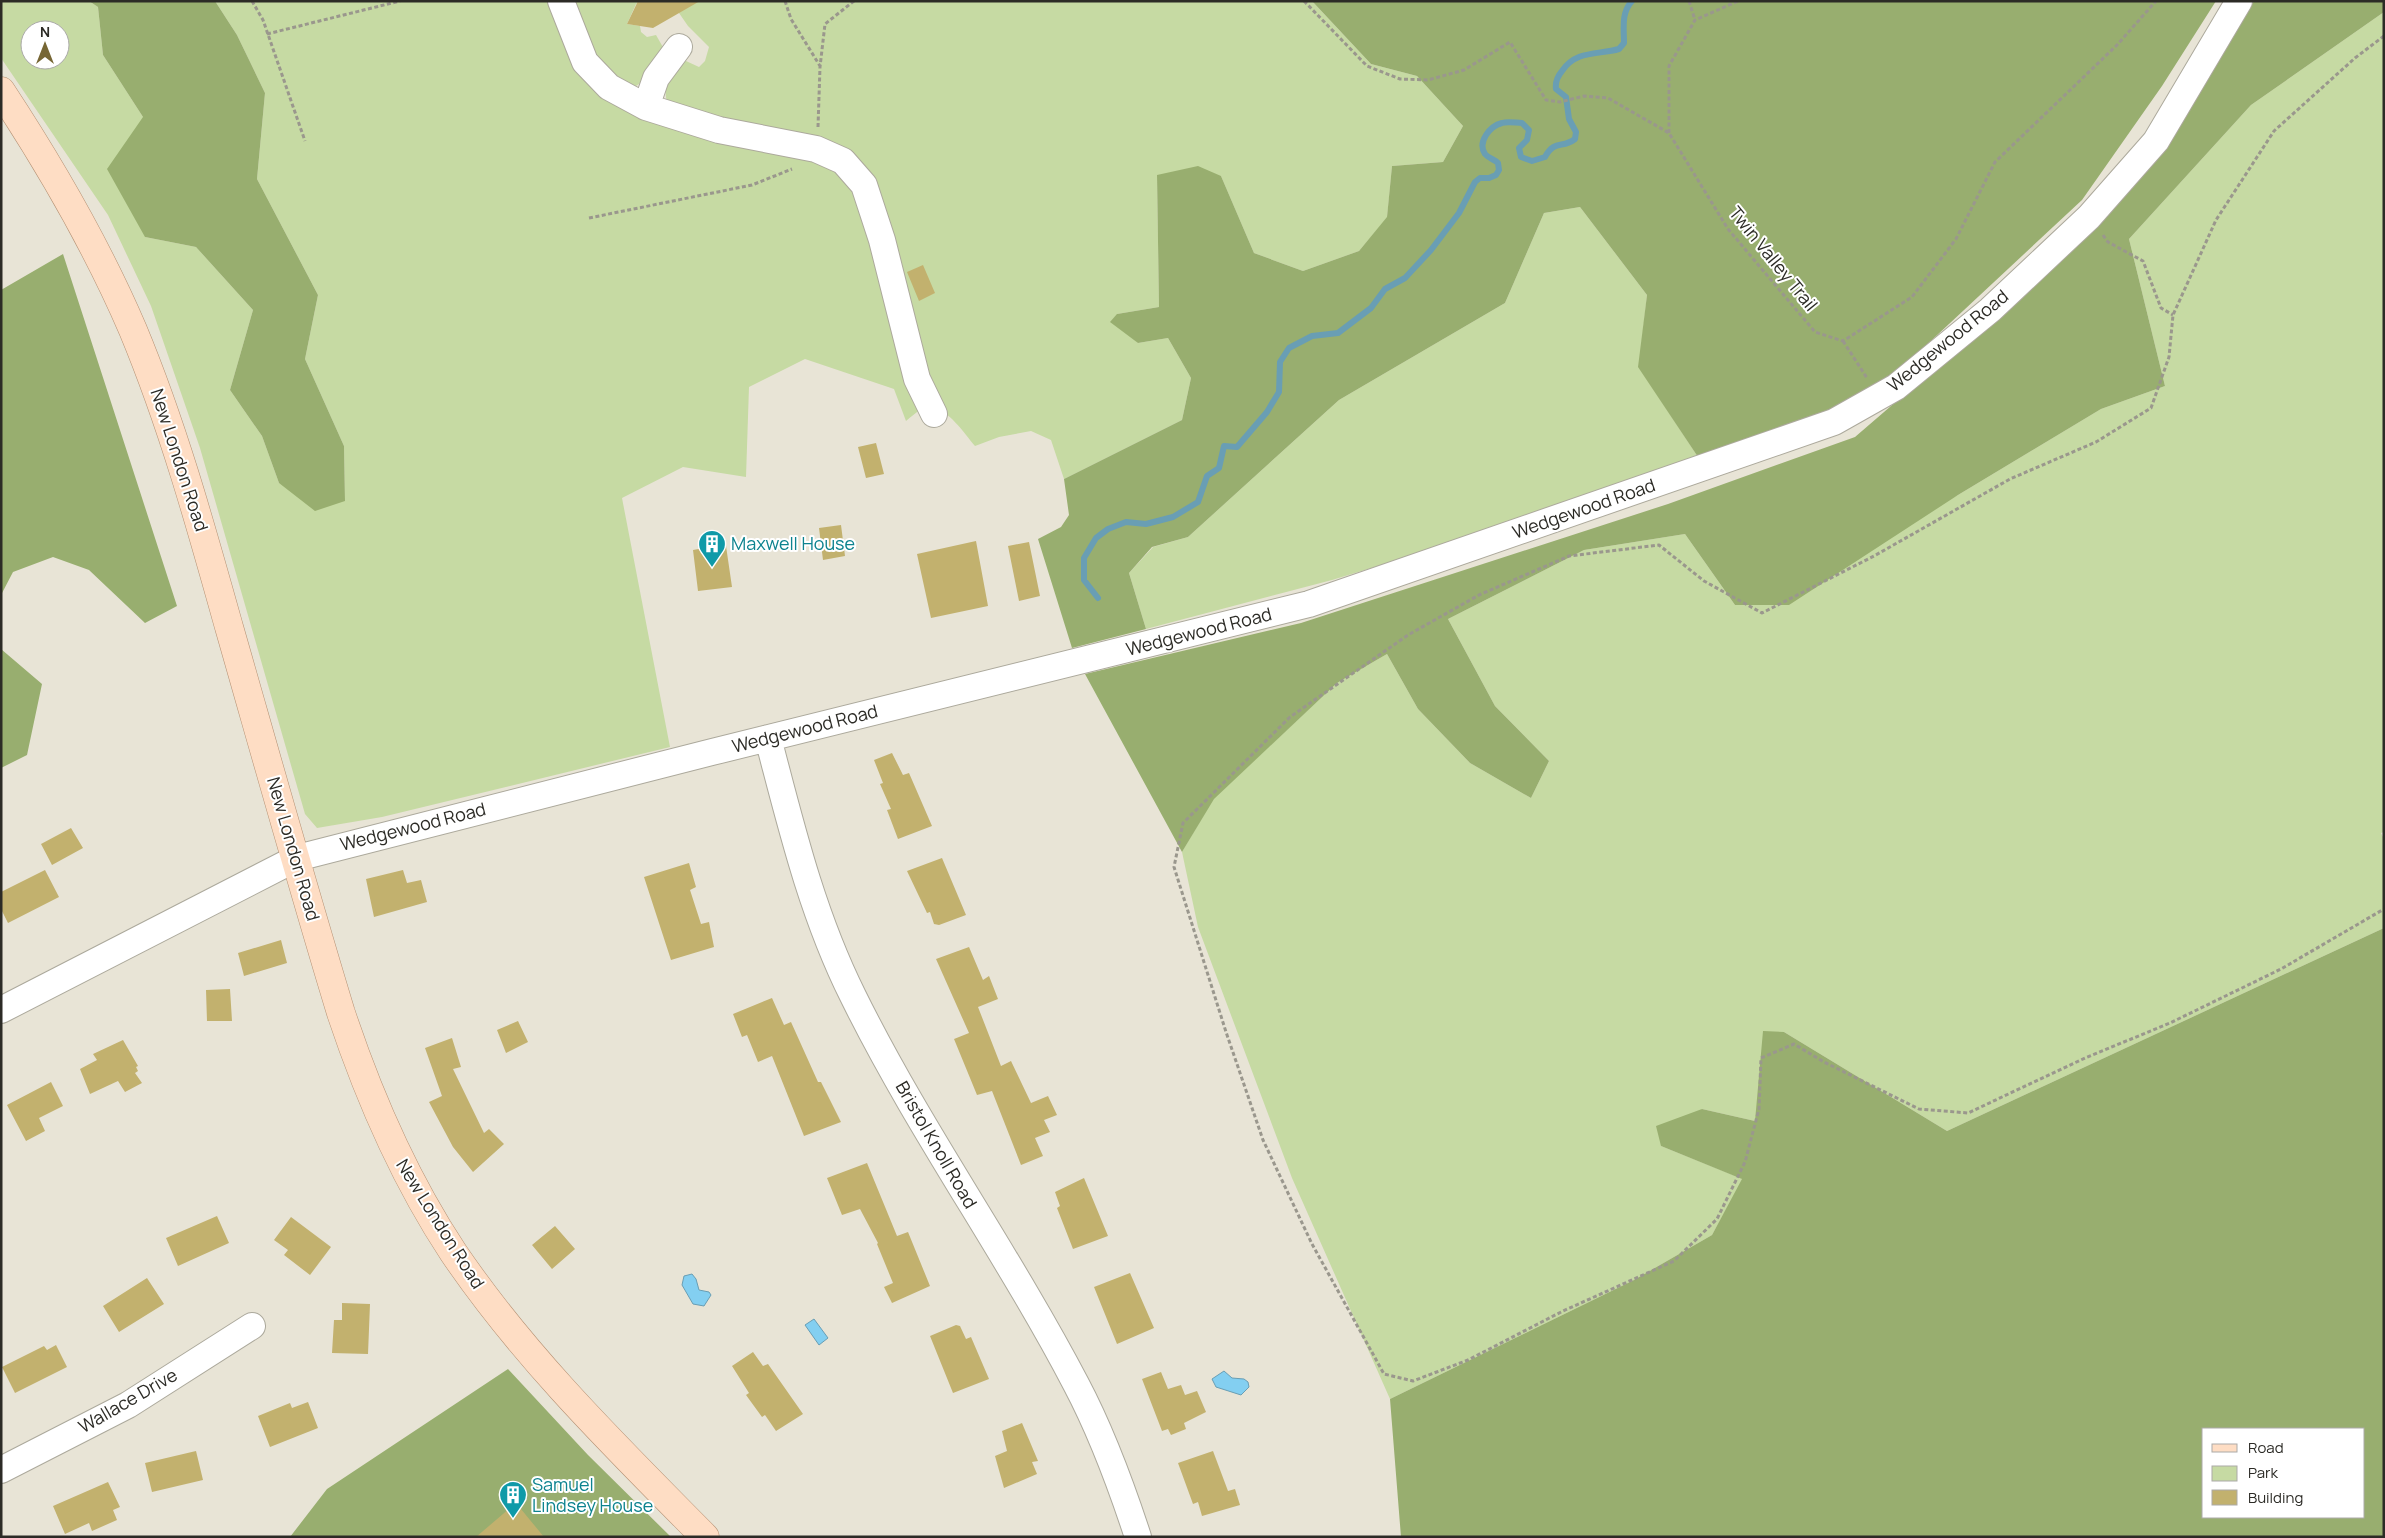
<svg xmlns="http://www.w3.org/2000/svg" width="2385" height="1538" font-family="Manrope,sans-serif">
  <rect width="100%" height="100%" fill="#e8e4d6"/>
  <path fill="#c6daa3" fill-rule="evenodd" d="M1 1H89L98 7 103 55 143 117 145 237 196 247 253 310 230 390 262 436 279 483 345 501 344 446 305 359 318 295 257 179 265 93 237 35 215 1H640L636 4 627 24 640 26 641 32 647 37 656 35 664 49 648 78 630 90 668 108C663 86 666 81 678 63L686 61 699 67 705 61 709 47 688 26 679 13 683 1H1312L1371 64 1417 76 1463 126 1443 162 1392 166 1387 218 1359 251 1303 271 1254 253 1221 176 1157 175 1159 307 1117 314 1138 343 1168 338 1191 378 1182 420 1064 479 1051 440 1031 431 999 437 975 446C964 433 942 399 922 409 916 412 911 417 906 421L894 389 805 359 749 387 746 477 683 467 622 498 670 747 382 817 317 828 305 814 200 448 151 306 108 215 1 58ZM30 30H60V60H30Z
    M2384 12V832L2381 833 2384 839V928L1947 1131 1784 1032 1755 1121 1702 1109 1661 1146 1743 1179 1712 1235 1634 1280 1390 1399 1292 1178 1198 927 1182 852 1213 799 1337 683 1387 654 1418 709 1470 763 1531 798 1549 761 1495 706 1448 619 1584 550 1685 534 1735 605 1958 495 2101 409 2165 386 2129 239 2251 105Z
    M1580 207 1647 295 1639 367 1700 460 1489 532 1332 580 1146 629 1129 573 1153 547 1188 537 1339 400 1505 303 1544 213Z"/>
  <path fill="#98ae6f" fill-rule="evenodd" d="M89 1H215L237 35 265 93 257 179 318 295 305 359 344 446 345 501 315 511 279 483 262 436 230 390 253 310 196 247 145 237 107 169 143 117 103 55 98 7Z
    M1312 1H2216L2162 86 2082 200 1890 379 1827 416 1700 460 1638 367 1647 295 1580 207 1544 213 1505 303 1339 400 1188 537 1152 547 1129 573 1146 629 1072 648 1038 539 1061 527 1069 515 1064 479 1182 420 1191 378 1168 338 1138 343 1110 322 1117 314 1159 307 1157 175 1198 166 1221 176 1254 253 1303 271 1359 251 1387 217 1392 166 1443 162 1463 126 1417 76 1371 64Z
    M2254 1H2384V12L2251 105 2129 239 2165 386 2101 409 1958 495 1789 605H1735L1685 534 1584 550 1448 619 1495 706 1549 761 1531 798 1470 763 1418 709 1387 654 1337 683 1214 799 1182 852 1085 674 1301 623 1668 504 1855 437 1992 319 2217 64Z
    M63 254 177 606 145 623 89 570 53 557 13 572 1 595V290Z
    M1 649 42 684 27 755 1 768Z
    M2384 928V1537H1401L1390 1399 1634 1280 1712 1235 1742 1179 1661 1146 1656 1126 1702 1109 1755 1121 1763 1031 1784 1032 1947 1131ZM2364 1429V1517H2204V1429Z
    M508 1369 588 1455 671 1537H290L327 1489Z"/>
  <path fill="#83cff1" stroke="#699eb4" d="M692 1274 696 1279 699 1290 709 1292 711 1295 704 1306 693 1304 682 1285 684 1276Z
    M814 1319 828 1338 819 1345 805 1325Z
    M1224 1371 1232 1378 1244 1379 1248 1382 1249 1387 1241 1395 1216 1387 1212 1379Z"/>
  <g fill="none" stroke-linecap="round" stroke-linejoin="round">
    <path stroke="#699eb4" stroke-width="6" d="M1098 598 1084 580V558L1096 538 1108 529 1126 522 1146 524 1173 517 1198 502 1207 476 1219 468 1224 446 1237 447 1267 412 1279 392 1280 362 1289 348 1312 336 1338 333 1371 308 1385 289 1405 278 1431 250 1459 213 1475 182 1480 178H1489L1496 175 1499 170 1498 163C1494 159 1488 158 1485 154 1477 142 1490 126 1502 123 1508 121 1516 123 1522 123L1529 130 1527 140 1519 148 1521 157 1532 161 1545 157C1555 139 1562 149 1575 139L1576 132 1569 119 1566 97 1556 89C1555 82 1557 77 1562 71 1576 50 1598 55 1619 49L1624 43C1624 28 1621 13 1632 1"/>
  </g>
  <path fill="#c2b16e" d="M638 1H700L653 28 627 24Z
    M923 265 935 293 919 301 907 272Z
    M876 443 884 474 866 478 858 447Z
    M841 525 845 556 823 560 819 528Z
    M720 535 722 547 726 546 732 587 698 591 693 550 704 548 703 538Z
    M976 541 988 606 931 618 917 554Z
    M1029 542 1040 596 1019 601 1008 546Z
    M892 753 903 775 909 773 932 826 898 839 887 810 891 809 880 784 883 783 874 760Z
    M71 828 83 848 52 865 41 844Z
    M942 858 966 915 939 925 934 924 930 912 927 913 907 871Z
    M689 863 696 887 690 890 701 924 709 922 714 947 671 960 644 877Z
    M45 870 59 897 8 923 1 909V892Z
    M403 870 407 883 421 880 427 902 374 917 366 879Z
    M281 940 287 963 244 976 238 953Z
    M969 947 983 980 989 976 998 999 978 1007 1001 1066 1011 1061 1031 1103 1048 1096 1057 1115 1044 1120 1050 1132 1035 1138 1043 1156 1021 1165 992 1091 977 1095 954 1039 969 1033 936 959Z
    M230 989 232 1021H207L206 990Z
    M772 998 784 1025 791 1022 818 1082H821L841 1122 804 1136 772 1056 758 1062 747 1035 742 1037 733 1014Z
    M518 1021 528 1042 506 1053 497 1030Z
    M452 1038 461 1067 453 1069 484 1133 489 1129 504 1144 473 1172 453 1147 429 1102 442 1096 425 1048Z
    M123 1040 138 1066 136 1067 138 1071 135 1073 142 1083 125 1092 118 1081 90 1094 80 1069 97 1060 93 1054Z
    M51 1082 63 1106 39 1118 45 1131 26 1141 7 1105Z
    M867 1163 897 1236 908 1232 930 1286 892 1303 884 1287 893 1283 877 1244 878 1243 860 1209 842 1215 827 1178Z
    M1084 1178 1108 1236 1073 1249 1057 1208 1060 1206 1055 1192Z
    M217 1216 229 1243 178 1266 166 1238Z
    M291 1217 331 1247 310 1275 284 1255 288 1250 274 1240Z
    M555 1226 575 1249 552 1269 532 1245Z
    M1130 1273 1154 1328 1117 1344 1094 1287Z
    M147 1278 164 1304 119 1332 103 1306Z
    M342 1303 370 1304 368 1354 332 1353 334 1320H342Z
    M956 1325 960 1326 966 1339 971 1337 989 1379 953 1393 930 1336Z
    M56 1345 67 1367 15 1393 2 1367 44 1346 47 1350Z
    M753 1352 763 1366 768 1364 803 1414 776 1431 765 1415 762 1417 746 1395 749 1393 732 1366Z
    M1161 1372 1168 1389 1181 1385 1185 1395 1197 1391 1206 1412 1184 1423 1186 1429 1171 1435 1168 1429 1162 1431 1142 1379Z
    M308 1402 318 1428 270 1447 258 1416 290 1403 292 1408Z
    M1022 1423 1038 1461 1032 1462 1037 1474 1004 1488 995 1456 1007 1451 1002 1431Z
    M196 1451 203 1480 152 1492 145 1463Z
    M1213 1451 1228 1491 1235 1489 1240 1505 1202 1516 1198 1502 1193 1504 1178 1463Z
    M108 1482 120 1507 113 1510 117 1520 92 1531 89 1523 65 1534 53 1506Z
    M516 1503 544 1537H476Z"/>
  <g fill="none" stroke-linecap="round" stroke-linejoin="round">
    <defs>
      <path id="minor" d="M561 1 585 62 609 87 646 107 719 130 816 149 843 161 864 185 882 240 917 379 934 414
        M646 107 656 78 679 47
        M768 738C791 826 812 914 853 996 919 1130 1007 1252 1076 1384 1102 1433 1121 1485 1138 1537
        M1 1010 297 858 712 752 1309 604 1834 422 1896 387 1990 310 2089 217 2156 141 2239 1
        M1 1470 128 1405 252 1326"/>
      <path id="major" d="M1 91C51 167 97 246 133 330 173 426 201 527 229 627 266 756 302 885 341 1013 369 1097 404 1178 453 1252 524 1357 616 1447 705 1537"/>
    </defs>
    <use href="#minor" stroke="#aca99c" stroke-width="28"/>
    <use href="#major" stroke="#b49073" stroke-width="29"/>
    <path stroke="#9a978d" stroke-width="3" stroke-dasharray="4 2.5" stroke-linecap="butt" d="M252 1 263 20 305 141
      M785 1 791 19 820 66
      M1304 1 1367 66 1400 79 1428 80 1464 70 1510 42 1546 100 1560 102 1584 96 1608 98 1669 133 1728 229 1815 332 1843 341 1912 297 1956 239 1995 162 2117 45 2156 1
      M1689 1 1695 20
      M267 34 400 1
      M2384 36 2355 58 2274 131 2216 220 2173 315 2169 357 2151 408 2096 442 2010 479 1874 556 1762 613 1704 581 1659 545 1569 556 1479 595 1408 635 1290 717 1183 823 1174 867 1226 1032 1263 1140 1312 1244 1384 1374 1413 1381 1468 1360 1563 1311 1674 1261 1717 1219 1745 1162 1759 1109 1761 1058 1794 1044 1824 1062 1919 1109 1968 1113 2085 1058 2170 1023 2281 969 2384 909
      M818 127 820 67 825 24 854 1
      M1669 133V66L1695 20 1738 1
      M589 218 752 185 792 169
      M2103 235 2108 242 2143 261 2161 308 2173 315
      M1843 341 1867 378"/>
    <use href="#minor" stroke="#fff" stroke-width="26"/>
    <use href="#major" stroke="#feddc4" stroke-width="28"/>
  </g>
  <defs>
    <symbol id="building-pin" viewBox="-11 -11 22 30"><path d="M0 17L-7.5 6A9.5 9.5 0 1 1 7.5 6Z" fill="#0f9aa8" stroke="#fff"/><path d="M-4-6H4V6H1V3H-1V6H-4ZM-2.5-4.3h1.7v1.8h-1.7ZM.8-4.3h1.7v1.8H.8ZM-2.5-1h1.7V.8h-1.7ZM.8-1h1.7V.8H.8Z" fill="#fff"/></symbol>
  </defs>
  <g fill-rule="evenodd">
    <use href="#building-pin" x="696" y="528" width="32" height="43"/>
    <use href="#building-pin" x="497" y="1479" width="32" height="43"/>
  </g>
  <g text-anchor="middle" stroke-width="4" stroke-linejoin="round" paint-order="stroke">
    <g font-size="18" fill="#2c2b26" stroke="#fff">
      <text transform="translate(1773 259) rotate(51)" y="6">Twin Valley Trail</text>
      <text transform="translate(1948 341) rotate(-39)" y="6">Wedgewood Road</text>
      <text transform="translate(179 460) rotate(72)" y="6">New London Road</text>
      <text transform="translate(1584 509) rotate(-19)" y="6">Wedgewood Road</text>
      <text transform="translate(1199 632) rotate(-14)" y="6">Wedgewood Road</text>
      <text transform="translate(805 729) rotate(-14)" y="6">Wedgewood Road</text>
      <text transform="translate(413 827) rotate(-14)" y="6">Wedgewood Road</text>
      <text transform="translate(293 849) rotate(74)" y="6">New London Road</text>
      <text transform="translate(936 1145) rotate(60)" y="6">Bristol Knoll Road</text>
      <text transform="translate(440 1224) rotate(58)" y="6">New London Road</text>
      <text transform="translate(128 1401) rotate(-30)" y="6">Wallace Drive</text>
    </g>
    <g font-size="18" fill="#0d838f" stroke="#fff" text-anchor="start">
      <text x="731" y="550">Maxwell House</text>
      <text x="532" y="1491">Samuel<tspan x="532" dy="21">Lindsey House</tspan></text>
    </g>
  </g>
  <rect width="2385" height="1538" fill="none" stroke="#2c2b26" stroke-width="5"/>
  <rect x="2202" y="1428" width="162" height="90" fill="#ffffff" stroke="#abaaa8"/>
  <rect x="2212" y="1444" width="25" height="8" fill="#feddc4" stroke="#abaaa8"/>
  <text x="2248" y="1453" font-size="15" fill="#2c2b26">Road</text>
  <rect x="2212" y="1466" width="25" height="15" fill="#c6daa3" stroke="#abaaa8"/>
  <text x="2248" y="1478" font-size="15" fill="#2c2b26">Park</text>
  <rect x="2212" y="1490" width="25" height="15" fill="#c2b16e" stroke="#abaaa8"/>
  <text x="2248" y="1503" font-size="15" fill="#2c2b26">Building</text>
  <g transform="translate(45 45)"><circle r="24" fill="#ffffff" stroke="#abaaa8"/>
  <path d="M0-4L9 19L0 12L-9 19Z" fill="#766634"/>
  <text y="-8" font-size="14" font-weight="bold" text-anchor="middle" fill="#2c2b26">N</text>
  </g>
</svg>
